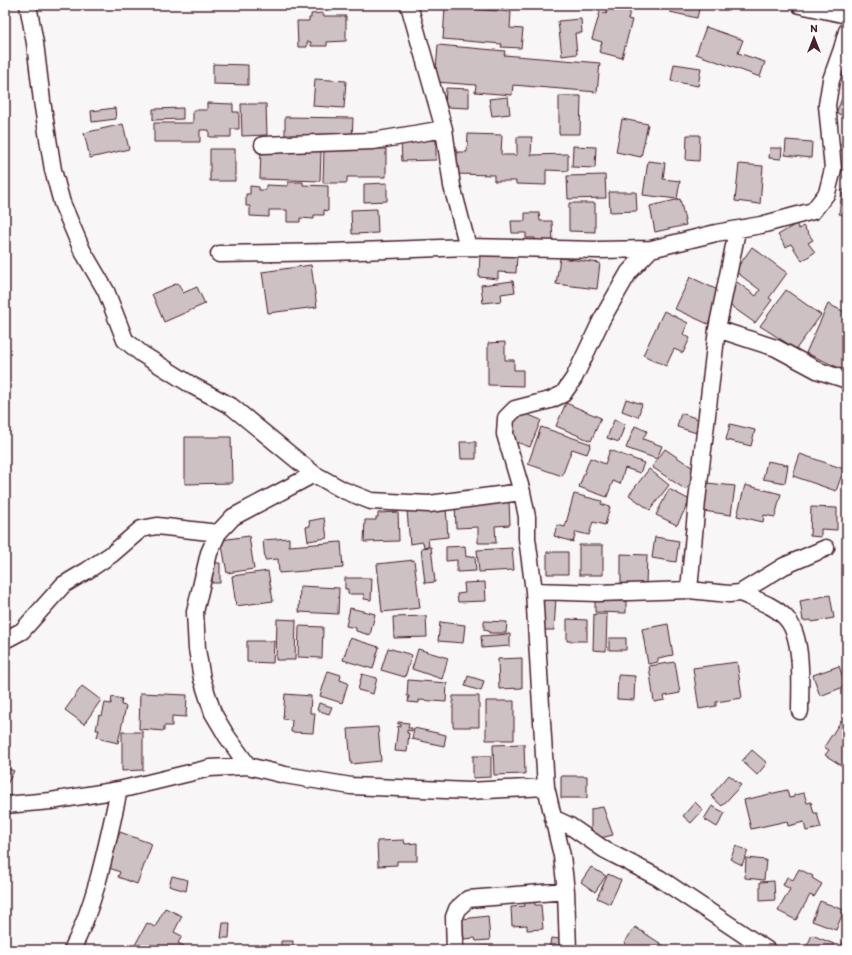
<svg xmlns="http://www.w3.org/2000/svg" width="852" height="955" font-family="Itim,sans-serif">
  <rect width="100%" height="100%" fill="#f8f6f7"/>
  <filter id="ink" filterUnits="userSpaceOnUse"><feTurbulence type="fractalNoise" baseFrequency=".025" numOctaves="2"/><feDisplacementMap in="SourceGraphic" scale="8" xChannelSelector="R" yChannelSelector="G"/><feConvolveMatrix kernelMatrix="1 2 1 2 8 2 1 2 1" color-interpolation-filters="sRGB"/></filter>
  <g filter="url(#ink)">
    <path fill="#cdc1c4" stroke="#4a1f2b" d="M75 5H106V8L75 6Z
      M414 5H443V8L414 7Z
      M465 5H486V7H465Z
      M522 5H536L534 9Z
      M609 5H626L632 6 628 19 632 20 622 58 599 52 602 42 592 39 600 12 606 14Z
      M672 5H700L697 18 670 12Z
      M445 7 511 12 510 28 523 29 521 48 501 47 502 44 443 39Z
      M323 13V16H346V41L327 42V46H311V42H307V47H298L297 21H309V18H311V14Z
      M581 19 582 33H575L577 54 562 56 558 21Z
      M706 27 743 40 738 53 765 62 760 77 696 54Z
      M438 45 505 51 504 55 600 63 597 92 513 85 512 95 475 92 476 85 435 82Z
      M213 64 248 65V85L213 84Z
      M674 64 701 68 698 86 671 81Z
      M315 79 346 81 344 108 313 106Z
      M446 88 469 89V108L445 107Z
      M845 91 847 92V117L836 113Z
      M559 96H581L580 134H559Z
      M508 97 510 114 492 116 489 99Z
      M207 103 233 104V112H239V129H231V137H209V130H200V142H154V123H193V110H207Z
      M241 104H266L267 135 242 136Z
      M115 108 116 119 92 122 91 111Z
      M183 108V119L153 120V109Z
      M285 117 353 118 352 138 285 137Z
      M622 119 648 124 641 157 616 152Z
      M123 124 129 149 90 158 84 133Z
      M468 134 502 135 501 154 503 155H517V137H532L531 155 568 154V171L546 170V185L516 184V181H494V175L456 174 457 152H467Z
      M847 134V154L838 148Z
      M687 135H700L699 161 686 160Z
      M436 140V160L402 161 401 141Z
      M786 140 812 142 811 158 785 155Z
      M573 146 596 147 595 168 572 167Z
      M324 148 386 149V177H347V183H323Z
      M770 148H782L781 159 769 158Z
      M210 149H235V181H210Z
      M261 149 321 151 320 181 260 179Z
      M648 161 665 163 663 179 680 181 677 199 643 195Z
      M739 164 763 166 760 204 735 201Z
      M605 175 606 198 568 199 567 176Z
      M288 182H303V185L328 186V211L324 210V215H314V219L300 218V222H287V210H269V217L250 216V206H246V194H250V186L259 187V190H266V185L288 186Z
      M387 183V201L364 202V184Z
      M845 184H847V215L839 214 842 190H845Z
      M609 192H636L637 211 610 212Z
      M680 199 686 225 655 232 650 206Z
      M569 203H595V232L569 231Z
      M377 209 378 233 352 234 351 210Z
      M525 213H539L540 221H552L553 244 535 245V238H526V233H512L511 221H525Z
      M796 224 799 229 803 226 813 240 808 243 815 252 802 261 791 244 786 247 778 235Z
      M752 247 787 273 769 298 772 300 755 323 724 301 737 282 756 296 760 290 735 271Z
      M480 252 517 255 516 273 498 272V279L479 277Z
      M560 258 600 263 597 289 556 284Z
      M311 265 317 307 268 313 262 272Z
      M690 277 722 292 708 324 675 309Z
      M513 281 515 292 501 294 502 301 483 303 481 285Z
      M178 283 183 293 197 287 205 304 164 322 152 294Z
      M786 290 821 315 796 349 760 326Z
      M828 304 847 313V368L846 371 806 353Z
      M664 311 688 323 683 334 690 338 683 353 674 349 666 366 643 355Z
      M505 342V360H514V370H523V386L488 385V343Z
      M626 399 642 404 638 417 622 411Z
      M566 403 601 418 591 441 556 426Z
      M519 411 541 420 530 447 508 439Z
      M681 413 704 421 700 434 677 427Z
      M614 420 625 424 619 442 607 438Z
      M730 424 755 430 751 446 726 440Z
      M635 426 647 431 643 439 662 446 657 459 626 448Z
      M541 427 591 444 587 454 572 449 562 476 528 464Z
      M185 437H231L232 483 185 484Z
      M460 442H476V459H461Z
      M665 449 699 472 686 490 652 467Z
      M610 450 644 463 640 473 625 468 620 484 613 481 607 497 579 487 590 458 605 464Z
      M800 454 844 469 836 491 793 476Z
      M767 461 788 465 785 483 763 479Z
      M649 469 669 485 650 510 629 495Z
      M707 483 735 486 731 515 703 511Z
      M745 485 781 494 775 517 764 515 763 522 737 516Z
      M669 489 690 500 677 525 656 515Z
      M574 494 602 501 601 504 610 507 605 525 593 522 589 535 576 532 573 542 554 536 557 525 565 527Z
      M509 501 510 525 495 526 496 543H478V527L456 528 455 503Z
      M446 507 448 537 428 539 429 546 424 547 423 542 410 544 407 511Z
      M811 507 837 508V530L821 529V537L810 536Z
      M398 512 399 541 364 542 365 520H376V517H378V513Z
      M324 518 327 538 308 541 306 527 310 526 309 521Z
      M249 536 254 569 227 573 221 540Z
      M655 537 679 541 676 562 652 558Z
      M289 538V546L341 542 343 568 279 573 278 559 265 560 263 540Z
      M579 545H603V575H579Z
      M465 546 466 557 475 556 476 571 457 572V560L446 561V547Z
      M431 547 435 582 425 583 421 548Z
      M512 548 514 570 479 572 477 550Z
      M547 552H568V574H547Z
      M621 554 647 555 646 585H621Z
      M414 560 420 608 382 612 377 564Z
      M212 563H220V583H212Z
      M268 571 273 601 236 606 232 576Z
      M345 578H372L371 600 364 599V594H348V589H345Z
      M485 582 486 601 458 602 457 594 465 593 464 583Z
      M300 586 339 588 338 614 299 612Z
      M830 595 834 618 812 622 811 620 803 621 800 601Z
      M544 596 556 597 554 630H542Z
      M595 600 626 601V613L595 612Z
      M350 608 375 614 370 635 356 631V628L346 626Z
      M594 614H607L606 651 593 650Z
      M426 616 427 637 394 638 393 617Z
      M277 619 296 620 295 660H276Z
      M567 619 587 620V641H567Z
      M484 621 507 622 506 633H489V631L484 630Z
      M440 622 465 625 463 643 438 641Z
      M668 624 673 655 658 658V662L648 664 642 629Z
      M299 626 323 627 322 658 298 657Z
      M510 634V646L482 648 481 636Z
      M350 638 379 647 373 669 343 660Z
      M609 638H626V650H609Z
      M247 641H274L273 663 247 662Z
      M388 648 412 655 405 677 381 670Z
      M418 649 448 658 442 679 412 669Z
      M522 658V688L499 689 498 659Z
      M675 662 680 693 664 696 665 700 654 702 649 666Z
      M737 662 742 698 716 702V706L699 709 693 668Z
      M839 666 846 686 820 696 813 675Z
      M328 671 341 675 340 680 348 683 342 703 320 696Z
      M362 674 377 678 373 694 358 690Z
      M618 675 635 676 634 700 617 699Z
      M468 676 484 681 481 691 465 686Z
      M408 680 447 683 446 702 419 700V703L408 702 409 696H407Z
      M82 686 101 700 84 724 65 710Z
      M140 693 187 695 186 717 172 716V726H164V731L139 729Z
      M285 694 311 696 310 713H315L313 733 291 732 292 720 283 719Z
      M453 696H479V727H453Z
      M112 697 122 699 121 705 126 706 118 743 101 739 102 738 97 737 99 730H96L99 715 102 716 105 703 111 704Z
      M486 701H514V740H486Z
      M319 703 332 707 329 714 317 710Z
      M841 721 847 725V769L825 755 829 750 824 747Z
      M398 722 409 723 408 728H412V731L407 730V733H409L407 752 395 751 398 726 401 727V724H398Z
      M378 727 381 761 351 764 348 729Z
      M414 728 446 735 444 746 412 739Z
      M122 732H143V770L122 771Z
      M524 744 525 774 494 775 493 745Z
      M752 750 767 763 757 775 742 761Z
      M473 756H491V777L473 778Z
      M5 767 14 771 6 786H5Z
      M729 775 741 785 722 806 711 796Z
      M561 776H587V798H561Z
      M787 790 789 798 794 797V795L804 793 807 803 811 802 814 813H817L821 828 806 831 804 822 788 826 787 821 751 829 744 800Z
      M695 802 703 810 691 823 683 816Z
      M712 806 725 813 717 827 704 819Z
      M603 807 613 835 600 838 591 829V809Z
      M120 832 152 844 137 884 118 877 120 872 107 867Z
      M404 840 405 844 417 843V861H397V865L378 866 377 841Z
      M736 846 748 851 742 865 730 859Z
      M746 858 766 860 764 880 745 878Z
      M591 867 606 876 595 892 581 882Z
      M799 869 813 876 812 878 822 884 814 897 810 895 796 920 778 911 790 889 783 885 787 877 793 880Z
      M608 874 621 880 610 904 597 898Z
      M172 876 188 880 186 891 169 886Z
      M774 881 775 900 760 901V882Z
      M534 901 535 905H541L543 929 527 930V925L512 926 511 907 525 906 524 902Z
      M820 901 844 910 836 930 812 921Z
      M165 908 182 916 174 932 182 936 178 943 184 946 181 950H145L135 945 147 923 155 927Z
      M488 916 490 940 476 941 475 938 464 939 462 919Z
      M223 923H230L229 938H221Z
      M635 927 669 949 625 950 627 946 624 943Z
      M847 931V946L842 945Z
      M812 935 834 944 831 950H805Z
      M551 938 560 939 558 950H549Z
      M281 941H293V949H281Z
      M278 946V950H261V947Z
      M488 946V950H463V948Z"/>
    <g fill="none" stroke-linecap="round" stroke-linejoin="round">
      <defs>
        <path id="minor" d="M28 5 35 43 42 101 53 170 62 203 82 250 106 291 125 340 142 354 193 386 231 406 314 474 343 490 371 501 429 504 522 492
          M409 5 444 129 452 186 468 247
          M800 5 847 15
          M263 145 373 141 444 129
          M219 254 332 252 468 247 598 250 651 249
          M717 329 776 348 819 371 847 380
          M689 590 697 501 717 329 737 231
          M534 591 598 593 689 590 729 594 740 593 784 566 826 548
          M740 593C756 600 774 605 786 618 804 637 800 686 800 711
          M5 640 22 631 63 585 88 570 112 554 141 529 157 526 218 533
          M248 766 226 735 213 713 202 679 197 649 195 612 209 553 218 533 233 517 314 474
          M5 805 51 801 119 790 210 768 248 766 285 775 351 786 469 791 546 787
          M553 818 570 826 605 850 659 878 767 950
          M72 950C97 900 107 844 119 790
          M455 950 454 917 457 909 468 899 566 891
          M568 950 566 891 562 856 546 787 534 591 527 538V517L522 492 505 434 506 418 515 409 550 400 563 394 574 378 602 319 629 272 651 249 716 233 761 225 813 211 827 193 833 169 827 105 831 80 842 49 847 31"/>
      </defs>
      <use href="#minor" stroke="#4a1f2b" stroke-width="19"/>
      <use href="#minor" stroke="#fff" stroke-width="16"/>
    </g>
  </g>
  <rect width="852" height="955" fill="none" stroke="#fff" stroke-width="20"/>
  <rect x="10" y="10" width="832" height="935" fill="none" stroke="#4a1f2b" stroke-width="1.5" filter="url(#ink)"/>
  <g transform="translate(814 38)" stroke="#ffffff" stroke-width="3" paint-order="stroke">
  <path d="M0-3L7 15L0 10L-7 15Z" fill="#4a1f2b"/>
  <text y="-6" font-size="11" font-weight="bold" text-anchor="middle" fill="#4a1f2b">N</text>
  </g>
</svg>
